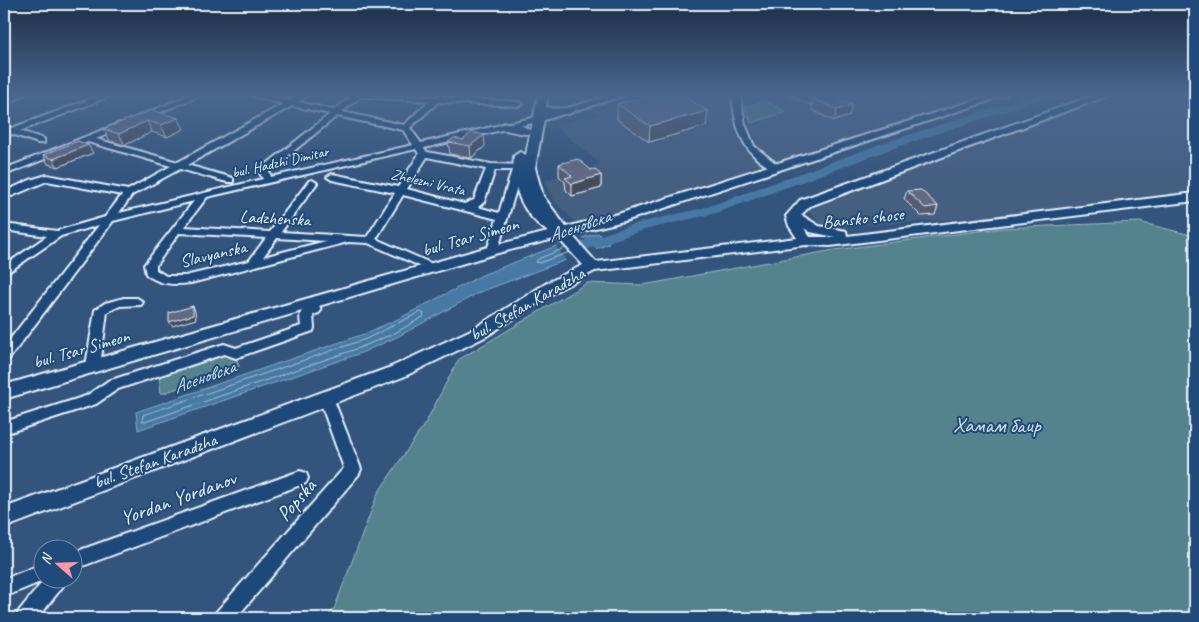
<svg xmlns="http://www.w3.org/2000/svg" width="1199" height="622" font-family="Caveat,sans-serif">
  <rect width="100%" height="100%" fill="#33547d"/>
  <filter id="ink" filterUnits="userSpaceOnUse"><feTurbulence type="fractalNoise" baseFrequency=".02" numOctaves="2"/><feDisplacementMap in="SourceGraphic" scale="10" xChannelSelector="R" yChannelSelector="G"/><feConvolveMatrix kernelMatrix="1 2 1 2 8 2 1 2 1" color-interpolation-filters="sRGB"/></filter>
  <g filter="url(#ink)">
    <path fill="#445e81" d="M646 95H729L736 124 750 123 743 95H989L754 171 578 225 552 199 545 180 600 164 554 125 598 115 594 111Z
      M1119 95H1195V203L824 228 808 211 839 194Z"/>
    <path fill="#54838d" stroke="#9ebac2" d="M765 101 786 112 751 123 745 107Z
      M1139 222 1195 236V618H326L334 609 378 493 426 422 458 360 587 283 643 285 834 250 1002 228Z
      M224 353 236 356 239 367 161 394 159 375Z"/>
    <path fill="#4779a4" stroke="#87a9c6" d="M598 233 609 244 480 292 397 337 361 353 138 430 136 412 364 334 398 319 482 275 556 246Z"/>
    <path fill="#33547d" d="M581 237 598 250 567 262 556 246Z"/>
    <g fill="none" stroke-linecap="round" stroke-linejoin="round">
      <path stroke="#a8c1d6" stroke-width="1" d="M565 248 538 259 536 262 539 263 570 252
        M421 312 424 314 423 317 395 333 359 348 145 422 142 421 143 415 366 339Z"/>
      <path fill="#4779a4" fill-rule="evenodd" d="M1033 95H1049L1048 97 894 148 716 213 644 230 582 251 577 249 574 246 577 243 634 224 707 207 886 142Z"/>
      <defs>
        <path id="minor" d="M14 95H24L4 106V101Z
          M102 95H114L20 131 44 139V143H38L12 134 4 137 6 128H12Z
          M190 95H201L144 119 137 117Z
          M250 95H265L290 100 299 95H309L298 102 334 110 353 95 434 97 444 95 442 97 519 102 523 104 519 106 438 102 410 128 421 143 536 117 613 95H626L541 121 424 148 427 152 491 164 521 165 523 167 497 252 493 253 487 250 497 219 403 195 376 239 437 266 439 268 437 270H429L368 243 348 242 191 283C175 285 159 285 146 274L144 265 194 201 113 221 9 359 4 361V347L99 225 61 236 4 275V266L47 236 4 230V224L57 231 105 217 122 195 47 181 12 196H4V192L30 180 47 175 128 190 171 166 88 142 7 174 4 175V169L120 123 123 124V128L96 139 178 162 283 104ZM361 96 364 97 429 101 404 125 342 112ZM292 106 330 114 263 167 259 171 263 179 119 213 132 195 180 169 227 182H233V178L187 165ZM337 116 403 130 413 145 271 177 269 171ZM416 149 419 154 398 187 332 174 327 177 332 180 395 193 367 237 281 232 317 183 312 180 309 181 270 232 184 227 207 197ZM427 157 486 169 474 200 464 204 407 189ZM495 170H512L499 213 478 207 484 202ZM179 233 266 238 249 261 185 276H166L156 270V265ZM277 238 326 241 263 257Z
          M732 95H740L745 124 754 146 778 165V169C772 170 769 167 764 164 740 148 735 123 732 95Z
          M124 298H137L143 302 141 305 120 306 107 312 100 366 98 369H88L86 366 95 310 105 303Z
          M313 300 317 301 321 310 319 313 313 315 314 328 313 331 241 356 236 358 224 354 118 389 96 404 4 434V422L86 396 108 381 224 344 236 348 301 326C300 316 298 311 308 308L307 304Z
          M326 393 331 394 333 398 361 469 359 474 236 618H214L217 611 344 468 319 398 321 394Z
          M300 471 306 473 308 478 306 483 72 570V553Z
          M42 564V580H65L63 586 38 618H16L19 611 43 581 4 597V579Z"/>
        <path id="major" d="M538 95H548L546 106C555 112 566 104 574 111L569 114H545L535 168 543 196 566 227 618 214 991 95H1007L628 220 571 234 596 262 797 238 789 226 786 216 800 200 1095 95H1110L810 206 801 215 819 226 846 231 847 236 1195 193V201L830 246 806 245 595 271 558 290 485 337 403 377 4 528V508L391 367 473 329 547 283 583 265 558 238 498 253 4 399V385L488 247 548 232C522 214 511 187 514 156L520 152 526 155 530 134C526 135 499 129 497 127 506 119 522 124 531 131ZM804 228 810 232 835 237H810Z"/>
      </defs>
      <use href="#minor" stroke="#e8f1f8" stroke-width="4"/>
      <use href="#major" stroke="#e8f1f8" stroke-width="4"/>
      <use href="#minor" fill="#1f4a7a" fill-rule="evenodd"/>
      <use href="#major" fill="#1f4a7a" fill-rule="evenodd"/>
    </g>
    <path fill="#545c71" stroke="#e8f1f8" d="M791 95H841L835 97 849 116 834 121 812 110 813 104 810 105 790 96Z
      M914 95H928L921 98Z
      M617 104 706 126 649 142 617 119Z
      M152 110 184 129 167 137 152 132 125 145 110 141 103 129Z
      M448 142 485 146 471 158 450 154Z
      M93 153 58 167 48 164 43 155Z
      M559 164 591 170 601 175V188L572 196 566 190 565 182 559 176Z
      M907 191 938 206 935 215 921 216 904 199Z"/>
    <path fill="#454b5c" stroke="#e8f1f8" d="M812 95H841L820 102 814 99 813 104 810 105Z
      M922 95H928L921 98Z
      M852 105 849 116 834 121 837 110Z
      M708 111 706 126 649 142 650 126Z
      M178 118 184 129 167 137 161 125Z
      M147 121 152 132 125 145 119 134Z
      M484 135 485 146 471 158 470 146Z
      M88 145 93 153 58 167 53 159Z
      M601 175V188L572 196V184Z
      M193 306 195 311 196 319 172 326 169 322Z"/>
    <path fill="#626b83" stroke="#e8f1f8" d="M652 95H681L708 111 650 126 617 104Z
      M827 95H831L852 105 837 110 814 99Z
      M152 110 178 118 161 125 147 121 119 134 103 129Z
      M472 132 484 135 470 146 448 142 454 138 463 140Z
      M78 141 88 145 53 159 43 155Z
      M578 159 591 170 594 169 601 175 572 184 565 178 572 176 559 164Z
      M921 190 938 206 925 208 907 191Z
      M193 306V315L169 322V313Z"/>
  </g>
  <linearGradient id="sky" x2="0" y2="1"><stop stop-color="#1c2e45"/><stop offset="0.52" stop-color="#4a678f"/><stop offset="1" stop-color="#4a678f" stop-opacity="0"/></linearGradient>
  <rect width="1199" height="182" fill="url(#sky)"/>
  <g text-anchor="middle" stroke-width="4" stroke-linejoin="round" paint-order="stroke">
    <g font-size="15" fill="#e8f1f8" stroke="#1f4a7a">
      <text transform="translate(280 162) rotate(-13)" y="5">bul. Hadzhi Dimitar</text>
      <text transform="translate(428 182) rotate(13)" y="5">Zhelezni Vrata</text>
    </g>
    <g font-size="18" fill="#e8f1f8" stroke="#1f4a7a">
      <text transform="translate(275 218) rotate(3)" y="6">Ladzhenska</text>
      <text transform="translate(863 218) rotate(-6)" y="6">Bansko shose</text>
      <text transform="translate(470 237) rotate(-16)" y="6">bul. Tsar Simeon</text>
      <text transform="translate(213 254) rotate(-13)" y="6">Slavyanska</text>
      <text transform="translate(527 304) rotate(-30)" y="6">bul. Stefan Karadzha</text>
      <text transform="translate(81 349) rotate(-16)" y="6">bul. Tsar Simeon</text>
      <text transform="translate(155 461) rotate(-20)" y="6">bul. Stefan Karadzha</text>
    </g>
    <g font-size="19" font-style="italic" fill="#d0dfeb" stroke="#1f4a7a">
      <text transform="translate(579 225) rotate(-19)" y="7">Асеновска</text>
      <text transform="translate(204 376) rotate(-20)" y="7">Асеновска</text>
    </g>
    <g font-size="21" fill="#d2e0e8" stroke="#1f4a7a">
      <text x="997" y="432">Хамам баир</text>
    </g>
    <g font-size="21" fill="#e8f1f8" stroke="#1f4a7a">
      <text transform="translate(178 498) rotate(-20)" y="7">Yordan Yordanov</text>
      <text transform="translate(296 500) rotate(-49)" y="7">Popska</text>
    </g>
  </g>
  <rect width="1199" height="622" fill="none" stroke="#1f4a7a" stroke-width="20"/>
  <rect x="10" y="10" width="1179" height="602" fill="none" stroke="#e8f1f8" stroke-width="2" filter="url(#ink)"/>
  <g transform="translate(58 564) rotate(290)"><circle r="24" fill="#1f4a7a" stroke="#6f8dac"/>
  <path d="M0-4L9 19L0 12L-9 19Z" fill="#ff9aa2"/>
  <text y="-8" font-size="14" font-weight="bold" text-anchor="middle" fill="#e8f1f8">N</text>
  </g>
</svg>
